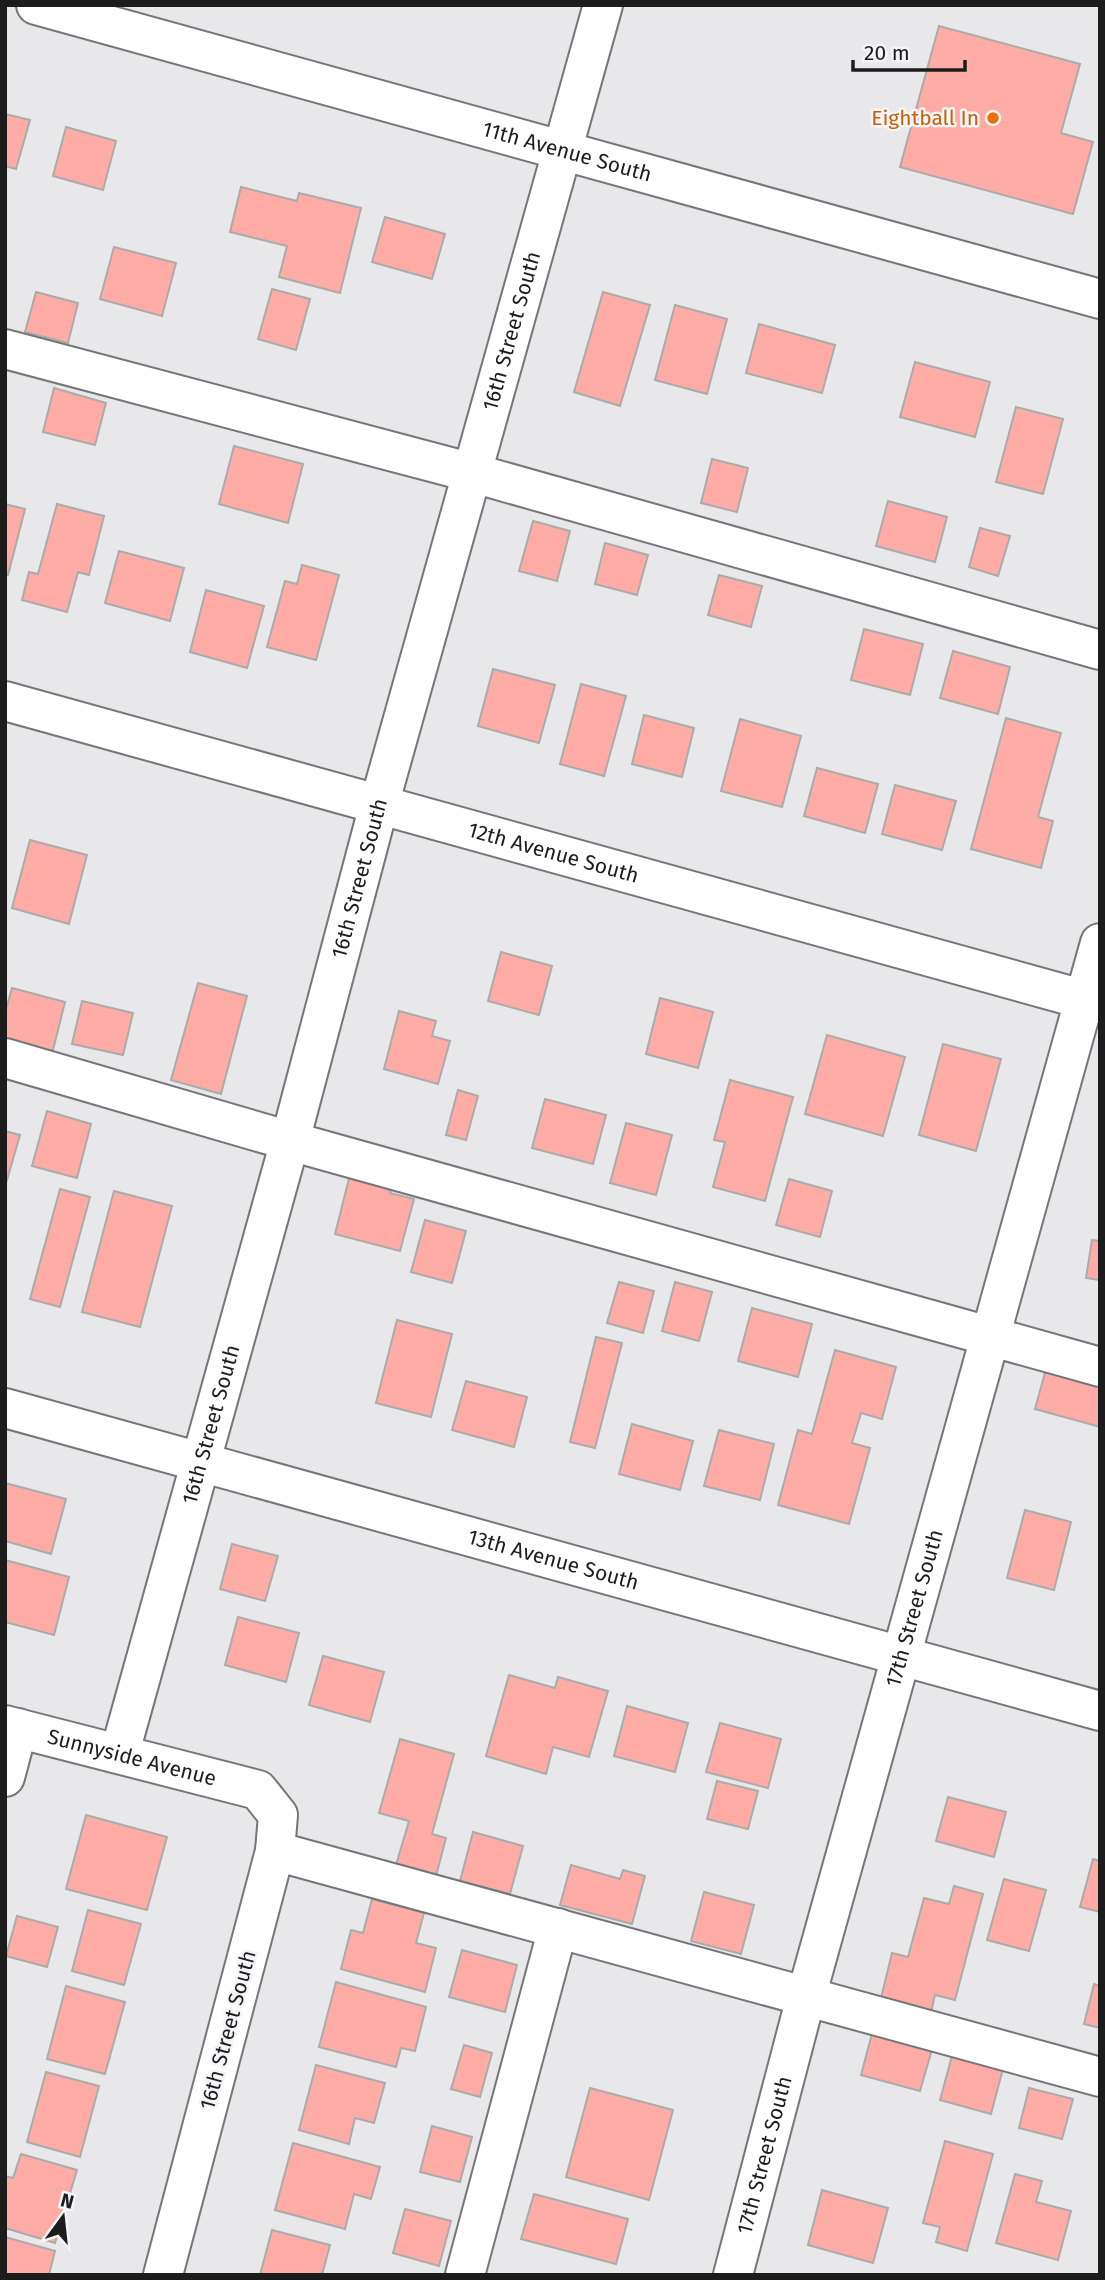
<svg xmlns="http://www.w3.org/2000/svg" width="1105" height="2280" font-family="'Fira Sans',sans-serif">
  <rect width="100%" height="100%" fill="#e8e8ea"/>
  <path fill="#feaca5" stroke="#acabab" stroke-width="2" d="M939 26 1080 64 1061 133 1093 142 1073 214 900 167Z
    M5 114 30 120 16 169 5 166Z
    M66 127 116 141 103 190 53 176Z
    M241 187 297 201 299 193 361 208 340 293 279 277 287 246 230 232Z
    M385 217 445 234 432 279 372 262Z
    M114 247 176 263 162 316 100 299Z
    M272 289 310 299 296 350 258 339Z
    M36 292 78 303 68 343 25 332Z
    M603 292 650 305 620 406 574 392Z
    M675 305 727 319 707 394 655 380Z
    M759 324 835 345 822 393 746 373Z
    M915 362 990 382 975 437 900 417Z
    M54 388 106 403 95 445 43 432Z
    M1016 407 1063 419 1043 494 996 482Z
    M234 446 303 464 288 523 219 504Z
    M712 459 748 468 737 512 701 503Z
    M888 501 947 517 935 562 876 546Z
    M5 504 25 509 8 575H5Z
    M57 504 104 516 89 575 78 572 67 612 22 600 29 572 38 574Z
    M533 521 570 531 557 581 519 571Z
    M980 528 1010 536 998 576 969 567Z
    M605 543 648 555 637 595 595 584Z
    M119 551 184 568 170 621 105 603Z
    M302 565 339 575 316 660 267 647 285 581 297 584Z
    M719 575 762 586 751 627 708 615Z
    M206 590 264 606 247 668 190 652Z
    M864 629 923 644 910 695 851 680Z
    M953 651 1010 667 998 714 940 698Z
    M493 669 555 685 539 743 478 726Z
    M581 684 626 696 604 776 560 764Z
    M644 715 694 728 682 777 632 764Z
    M1006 718 1061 733 1038 817 1053 821 1041 868 971 849Z
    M740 719 801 736 782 807 721 791Z
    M817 768 878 784 865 833 804 816Z
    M895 785 956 801 942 850 882 834Z
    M30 840 87 855 69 924 12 908Z
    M501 952 552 966 539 1015 488 1001Z
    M198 983 247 996 221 1094 171 1080Z
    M12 988 65 1002 52 1054 5 1041V1013Z
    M660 998 713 1012 698 1068 646 1054Z
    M82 1001 133 1013 123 1055 72 1044Z
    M399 1011 436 1021 432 1036 450 1041 438 1084 384 1069Z
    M827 1035 905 1057 883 1136 805 1114Z
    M943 1044 1001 1059 976 1151 919 1135Z
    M730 1080 793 1097 765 1201 713 1187 725 1142 714 1140Z
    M458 1090 478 1096 466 1140 446 1135Z
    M545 1099 606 1115 593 1164 532 1148Z
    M47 1111 91 1124 77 1178 32 1166Z
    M626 1123 672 1135 656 1195 610 1183Z
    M5 1131 20 1135 5 1187Z
    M353 1163 395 1174 390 1193 414 1199 400 1251 335 1234Z
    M789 1179 832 1191 820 1237 776 1225Z
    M60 1189 90 1197 60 1307 30 1299Z
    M114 1191 172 1206 140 1327 82 1312Z
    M425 1220 466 1231 452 1283 411 1272Z
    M1092 1240 1100 1241V1280L1086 1278Z
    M619 1282 654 1291 643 1333 607 1323Z
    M675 1282 712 1292 699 1341 662 1331Z
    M752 1308 812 1324 798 1377 738 1361Z
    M397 1320 452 1334 431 1417 376 1403Z
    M596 1337 622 1343 595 1448 570 1442Z
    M835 1350 896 1367 882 1419 861 1413 852 1443 870 1448 849 1524 778 1505 798 1430 812 1434Z
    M1049 1358 1100 1372V1427L1035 1409Z
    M466 1381 527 1397 514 1447 452 1430Z
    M632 1424 693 1441 680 1490 619 1474Z
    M719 1430 774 1444 760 1500 704 1486Z
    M5 1483 66 1499 51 1554 5 1541Z
    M1025 1510 1071 1522 1054 1590 1007 1578Z
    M232 1544 278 1556 265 1601 220 1589Z
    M5 1560 69 1577 54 1635 5 1622Z
    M238 1617 299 1633 286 1682 225 1665Z
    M323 1656 384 1672 370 1722 309 1705Z
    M509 1675 555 1688 558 1677 608 1691 589 1757 553 1747 546 1774 486 1756Z
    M627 1706 688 1723 675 1772 614 1756Z
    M720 1723 781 1739 768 1788 706 1772Z
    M400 1739 454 1754 432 1834 446 1838 436 1876 396 1865 409 1821 379 1813Z
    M717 1781 758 1791 748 1829 707 1819Z
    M948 1797 1006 1812 994 1857 936 1841Z
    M86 1815 167 1837 147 1910 66 1889Z
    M473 1832 523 1846 510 1894 460 1881Z
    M1093 1859 1100 1861V1912L1080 1907Z
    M571 1865 620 1879 623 1870 645 1876 632 1924 560 1905Z
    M1004 1879 1046 1890 1029 1951 987 1940Z
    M954 1886 983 1894 955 2000 935 1995 931 2012 881 1998 892 1953 908 1957 924 1898 949 1904Z
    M704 1892 754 1905 741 1954 691 1941Z
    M372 1899 424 1913 416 1943 436 1948 425 1992 341 1969 351 1930 363 1933Z
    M88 1910 141 1924 124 1985 72 1971Z
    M17 1916 58 1927 47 1967 6 1956Z
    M462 1950 517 1965 505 2012 449 1997Z
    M336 1982 426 2007 415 2051 401 2048 396 2067 319 2047Z
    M1094 1984 1100 1986V2028L1084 2024Z
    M66 1986 125 2002 105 2074 47 2059Z
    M873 2030 933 2046 920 2091 861 2075Z
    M464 2045 492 2053 480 2097 451 2089Z
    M953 2052 1004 2065 991 2114 940 2100Z
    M316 2065 385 2083 374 2123 355 2118 349 2144 299 2130Z
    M46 2072 99 2086 80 2157 27 2142Z
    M590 2088 673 2110 649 2200 566 2177Z
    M1029 2088 1073 2099 1062 2139 1019 2128Z
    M432 2126 472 2137 460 2182 420 2172Z
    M945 2141 993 2154 967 2251 936 2242 940 2227 923 2223Z
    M293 2143 380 2167 371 2199 354 2194 345 2229 275 2210Z
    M21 2154 77 2170 55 2243 5 2228V2176L13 2178Z
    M1015 2174 1042 2181 1036 2202 1071 2211 1058 2260 996 2243Z
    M822 2190 888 2208 873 2263 808 2245Z
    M534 2194 628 2219 616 2264 521 2239Z
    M405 2209 451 2221 439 2266 393 2253Z
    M272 2230 330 2245 322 2275H260Z
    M5 2237 55 2251 49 2275H5Z"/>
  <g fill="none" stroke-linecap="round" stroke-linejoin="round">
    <defs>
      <g id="minor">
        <path id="s1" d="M36 5 1100 299"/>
        <path d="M5 349 473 473 1100 650"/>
        <path id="s2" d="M5 701 1100 1004"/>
        <path d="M5 1058 290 1141 1100 1367"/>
        <path id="s3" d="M5 1408 1100 1711"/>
        <path id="s4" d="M5 1725 258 1790 278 1815 275 1851 163 2275"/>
        <path id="s5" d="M120 1752 290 1141 379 805 603 5"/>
        <path d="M5 1777 18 1728"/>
        <path d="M275 1851 1100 2077"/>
        <path d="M465 2275 558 1928"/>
        <path id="s6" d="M733 2275 806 1997 1100 943"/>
      </g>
    </defs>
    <use href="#minor" stroke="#767678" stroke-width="42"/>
    <use href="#minor" stroke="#fff" stroke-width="38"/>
  </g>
  <circle fill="#e8710a" stroke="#f5f5f7" stroke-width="2.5" cx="993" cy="118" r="7"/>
  <g text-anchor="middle" stroke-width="5" stroke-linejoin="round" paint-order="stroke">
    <g font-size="21" fill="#c56008" stroke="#f5f5f7" text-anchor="end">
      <text x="979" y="125">Eightball In</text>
    </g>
    <g font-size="21" fill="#1c1c1d" stroke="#f5f5f7">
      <text dy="7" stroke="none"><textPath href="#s1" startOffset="551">11th Avenue South</textPath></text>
      <text dy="7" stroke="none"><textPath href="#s5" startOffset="1474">16th Street South</textPath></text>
      <text dy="7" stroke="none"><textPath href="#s2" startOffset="569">12th Avenue South</textPath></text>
      <text dy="7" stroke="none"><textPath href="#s5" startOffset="906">16th Street South</textPath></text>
      <text dy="7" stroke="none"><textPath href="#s5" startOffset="340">16th Street South</textPath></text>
      <text dy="7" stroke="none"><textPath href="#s3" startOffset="569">13th Avenue South</textPath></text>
      <text dy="7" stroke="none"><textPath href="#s6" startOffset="691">17th Street South</textPath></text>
      <text dy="7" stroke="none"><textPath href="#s4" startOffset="131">Sunnyside Avenue</textPath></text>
      <text transform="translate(228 2030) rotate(-75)" y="7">16th Street South</text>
      <text dy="7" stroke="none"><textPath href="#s6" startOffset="124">17th Street South</textPath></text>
    </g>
  </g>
  <rect width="1105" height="2280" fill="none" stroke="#1c1c1d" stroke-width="14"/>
  <g transform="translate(63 2217) rotate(15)" stroke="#f5f5f7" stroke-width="5" paint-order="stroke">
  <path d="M0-5L12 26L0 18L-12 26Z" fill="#1c1c1d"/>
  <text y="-10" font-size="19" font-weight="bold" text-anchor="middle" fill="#1c1c1d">N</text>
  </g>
  <path d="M853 60v10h112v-10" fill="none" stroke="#1c1c1d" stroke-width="3.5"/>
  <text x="864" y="60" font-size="21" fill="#1c1c1d" stroke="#f5f5f7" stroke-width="5" paint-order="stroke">20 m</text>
</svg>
